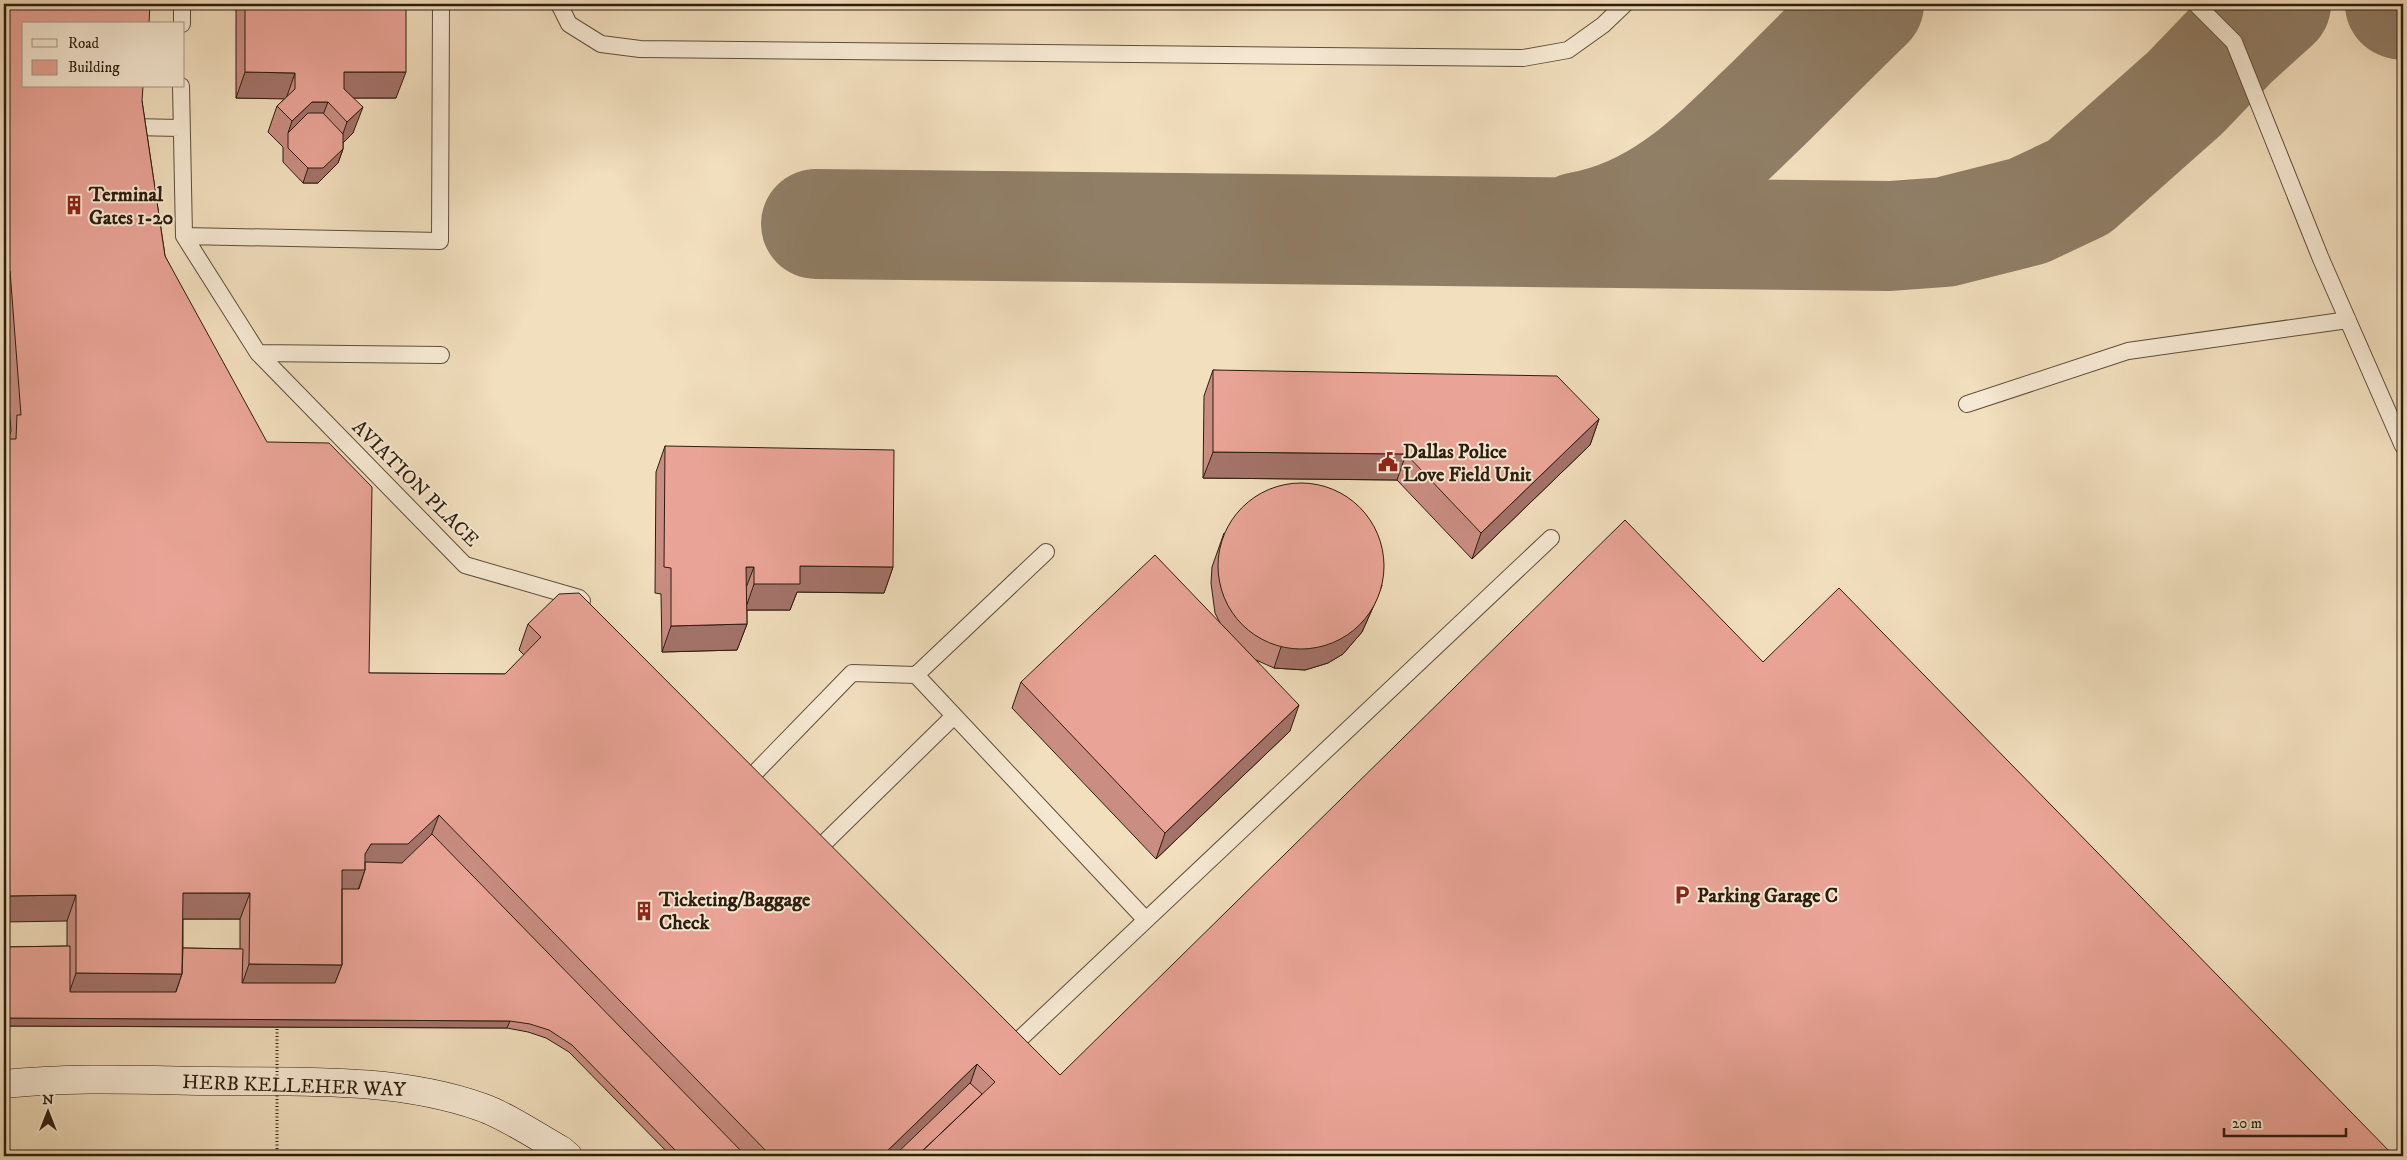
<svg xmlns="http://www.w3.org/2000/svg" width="2407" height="1160" font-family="'IM FELL DW Pica',serif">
  <rect width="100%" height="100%" fill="#f2dfbe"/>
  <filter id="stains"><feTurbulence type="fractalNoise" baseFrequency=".004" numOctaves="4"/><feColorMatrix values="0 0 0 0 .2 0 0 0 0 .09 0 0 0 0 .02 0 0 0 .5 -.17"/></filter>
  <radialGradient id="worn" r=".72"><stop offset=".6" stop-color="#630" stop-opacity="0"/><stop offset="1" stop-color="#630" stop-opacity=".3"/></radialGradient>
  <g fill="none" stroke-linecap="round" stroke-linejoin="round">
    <path stroke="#907e66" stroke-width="110" d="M2400 4 2403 5
      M816 224 1890 236 1945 232 2028 211 2079 187 2185 93 2234 42 2276 4
      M1579 227C1661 213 1715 155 1772 100 1804 68 1836 36 1869 4"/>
    <defs>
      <path id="service" d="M559 4 569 24 601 44 640 49 1523 58 1568 50 1603 25 1625 4
        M2196 4 2234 42 2321 259 2403 446
        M182 24V4
        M181 86 184 236 258 353 465 565 579 598 582 601
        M132 127 180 128
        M184 236 440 241 441 4
        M258 353 441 355
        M1967 404 2128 351 2348 320
        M916 675 1046 552
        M748 780 852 673 916 675 1146 920
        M815 852 954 716
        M1005 1053 1551 538"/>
      <path id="secondary" d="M4 1084C73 1077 142 1080 212 1081 301 1082 396 1077 481 1107 505 1115 538 1137 561 1150L568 1156"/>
    </defs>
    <use href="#service" stroke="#5e4e3a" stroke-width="18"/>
    <use href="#secondary" stroke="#2d1d0e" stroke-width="29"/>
    <use href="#service" stroke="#f7ead5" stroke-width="16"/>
    <use href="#secondary" stroke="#f7ead5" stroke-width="28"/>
    <path stroke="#2d1d0e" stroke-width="3" stroke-dasharray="1 2.5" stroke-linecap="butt" d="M277 1156V1025"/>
  </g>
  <path fill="#c98d82" stroke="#2d1d0e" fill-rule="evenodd" d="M4 4 142 101 165 256 369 673 505 674 524 655 519 650 528 624 1060 1075 1763 662 2394 1156H671L569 1052 546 1038 528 1032 507 1028 4 1026V947L67 946V921L8 439 11 431 4 340ZM183 919H240V949L183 948Z
    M236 4H406L396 98H354L353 133 343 143V149L338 163 318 183H303L283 162V147L268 132 277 106 285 98H236Z
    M1213 370 1599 419 1590 445 1472 559 1397 480 1203 478 1204 396Z
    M665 446 893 567 884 593 797 592 790 610H747V624L737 650 662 652 661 594 655 593 656 472Z
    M1224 533 1382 585 1374 605 1362 632 1343 654 1328 663 1305 670 1274 668 1256 660 1290 731 1156 859 1012 708 1021 682 1220 623 1215 613 1211 583 1212 567Z"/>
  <path fill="#a4736a" stroke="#2d1d0e" d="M245 72 295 73 286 99 236 98Z
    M344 72H406L396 98H335Z
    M312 102H328L318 128 288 133 292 121Z
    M363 107 353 133 338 148 347 122Z
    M343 149 338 163 318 183H303L308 168Z
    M4 271H10L4 287Z
    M1599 419 1590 445 1472 559 1481 533Z
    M1213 452 1406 454 1397 480 1203 478Z
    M800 566 893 567 884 593 797 592 790 610H745L754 584Z
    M746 567H754L744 593Z
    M1382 585 1374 605 1362 632 1343 654 1328 663 1305 670 1274 668 1281 647Z
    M747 624 737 650 662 652 671 626Z
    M1299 705 1290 731 1156 859 1165 833Z
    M439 815 429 841 399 870H365L356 896 336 889 342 870 365 854 371 844Z
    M183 893H250L240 919H174Z
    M76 895 67 921 4 922V896Z
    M249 964 342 965 332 991 240 990Z
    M76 973 182 974 173 1000 67 999Z
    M4 1018 510 1021 507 1028 4 1026Z
    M977 1064 968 1090 899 1156H882Z"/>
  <path fill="#eaa497" stroke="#2d1d0e" d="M4 4H150L149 24H24V86H143L142 101 165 256 267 442 329 443 372 487 369 673 505 674 541 637 528 624 559 594 579 593 1060 1075 1625 520 1763 662 1839 588 2394 1156H917L995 1082 977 1064 882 1156H771L439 815 408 844H371L365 854V870H342V965L249 964 250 893H183L182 974 76 973V895L4 896V439H16L17 415H21L10 271H4Z
    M245 4H406V72H344V89L363 107 347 122 328 102H312L292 121 277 106 295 89V73L245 72Z
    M308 113H323L343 134V149L323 168H308L288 148V133Z
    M1213 370 1557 376 1599 419 1481 533 1406 454 1213 452Z
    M665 446 894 450 893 567 800 566V584H754V567H746L747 624 671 626V568L664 567Z
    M1218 566a83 83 0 1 1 166 0a83 83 0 1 1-166 0Z
    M1155 555 1299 705 1165 833 1021 682Z
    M432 834 746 1156H681L572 1045 549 1030 530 1024 510 1021 4 1018V947L70 946V992H176L182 974 183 948 243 949 242 983H335L342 965V889H359L365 870V862L402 863Z
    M970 1083 982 1094 917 1156H894Z"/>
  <defs>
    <symbol id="building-bare" viewBox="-9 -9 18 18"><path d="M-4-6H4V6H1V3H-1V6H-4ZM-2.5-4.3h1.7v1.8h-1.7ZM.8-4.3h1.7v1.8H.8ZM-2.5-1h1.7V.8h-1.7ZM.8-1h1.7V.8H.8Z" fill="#8f2418" stroke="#f7ead5" stroke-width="2.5" paint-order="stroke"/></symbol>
    <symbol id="civic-bare" viewBox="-9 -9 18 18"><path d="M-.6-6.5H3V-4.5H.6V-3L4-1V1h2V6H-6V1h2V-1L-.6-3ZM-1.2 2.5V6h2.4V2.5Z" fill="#8f2418" stroke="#f7ead5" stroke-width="2.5" paint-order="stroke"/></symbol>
    <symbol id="parking-bare" viewBox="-9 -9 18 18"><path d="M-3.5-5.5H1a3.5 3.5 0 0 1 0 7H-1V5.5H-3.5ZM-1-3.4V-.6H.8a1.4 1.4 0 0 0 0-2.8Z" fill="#8f2418" stroke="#f7ead5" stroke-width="2.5" paint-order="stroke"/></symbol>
  </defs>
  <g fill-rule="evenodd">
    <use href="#building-bare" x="60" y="191" width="28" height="28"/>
    <use href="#civic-bare" x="1374" y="448" width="28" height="28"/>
    <use href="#parking-bare" x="1668" y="881" width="28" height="28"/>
    <use href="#building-bare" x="630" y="897" width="28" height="28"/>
  </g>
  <g text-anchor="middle" stroke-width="4" stroke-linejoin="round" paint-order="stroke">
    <g font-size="20" font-weight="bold" fill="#2d1d0e" stroke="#f7ead5" text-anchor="start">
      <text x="89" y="201">Terminal<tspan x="89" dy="23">Gates 1-20</tspan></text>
      <text x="1403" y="458">Dallas Police<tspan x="1403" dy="23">Love Field Unit</tspan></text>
      <text x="1697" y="902">Parking Garage C</text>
      <text x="659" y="906">Ticketing/Baggage<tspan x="659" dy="23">Check</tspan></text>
    </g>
    <g font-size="20" fill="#2d1d0e" stroke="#f7ead5">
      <text transform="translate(416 483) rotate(45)" y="7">AVIATION PLACE</text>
      <text transform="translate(294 1085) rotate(2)" y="7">HERB KELLEHER WAY</text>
    </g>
  </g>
  <rect width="2407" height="1160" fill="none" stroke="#f2dfbe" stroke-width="20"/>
  <rect x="5" y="5" width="2397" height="1150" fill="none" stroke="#2d1d0e" stroke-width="2.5"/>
  <rect x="10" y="10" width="2387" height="1140" fill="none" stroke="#2d1d0e"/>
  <rect x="22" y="22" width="162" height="65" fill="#f7ead5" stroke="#a69885"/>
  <rect x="32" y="39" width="25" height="8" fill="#f7ead5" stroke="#a69885"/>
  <text x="68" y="48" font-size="15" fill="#2d1d0e">Road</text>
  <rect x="32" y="60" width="25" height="15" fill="#eaa497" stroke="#a69885"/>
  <text x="68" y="72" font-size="15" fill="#2d1d0e">Building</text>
  <g transform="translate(48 1112)" stroke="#f7ead5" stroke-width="4" paint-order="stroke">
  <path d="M0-4L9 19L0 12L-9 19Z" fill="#2d1d0e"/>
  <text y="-8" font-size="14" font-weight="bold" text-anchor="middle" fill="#2d1d0e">N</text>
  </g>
  <path d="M2224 1128v8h122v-8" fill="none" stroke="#2d1d0e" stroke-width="2.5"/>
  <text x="2232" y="1128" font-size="15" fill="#2d1d0e" stroke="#f7ead5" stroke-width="4" paint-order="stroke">20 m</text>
  <rect width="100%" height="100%" filter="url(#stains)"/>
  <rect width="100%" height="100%" fill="url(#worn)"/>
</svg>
